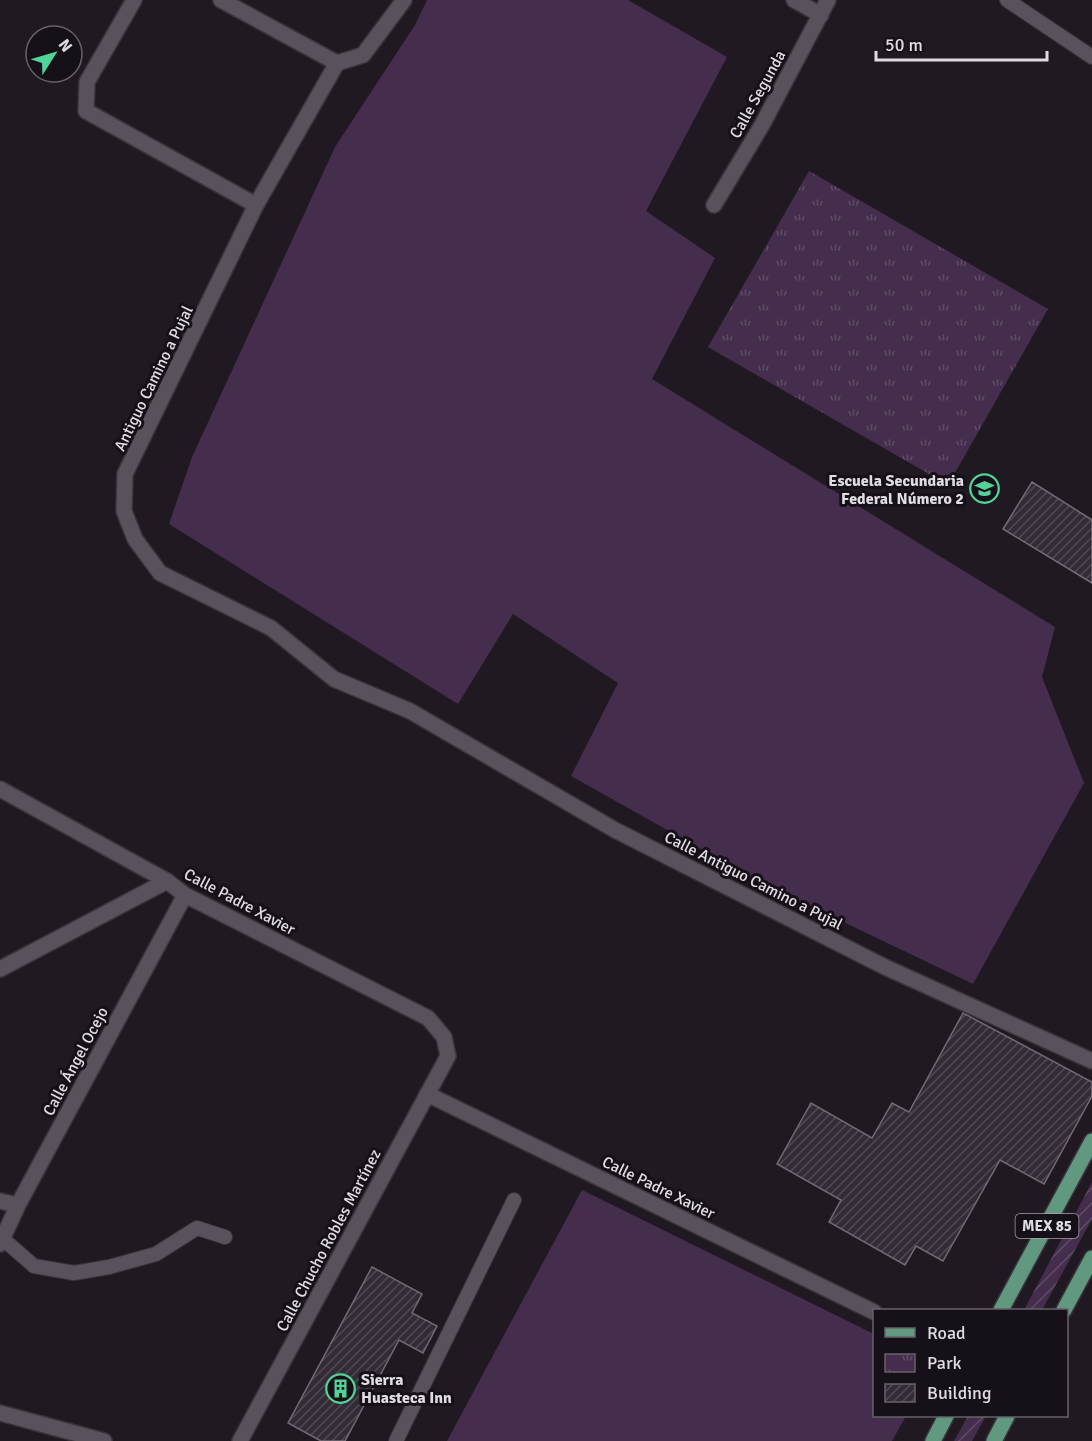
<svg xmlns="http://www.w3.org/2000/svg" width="1092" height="1441" font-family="Signika,sans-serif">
  <defs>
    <pattern id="park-tufts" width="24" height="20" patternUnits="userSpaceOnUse" patternTransform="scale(1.5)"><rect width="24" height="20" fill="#452e4d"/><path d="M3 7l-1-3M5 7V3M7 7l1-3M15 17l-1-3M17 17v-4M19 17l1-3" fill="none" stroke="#604c66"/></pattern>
    <pattern id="garden-furrows" width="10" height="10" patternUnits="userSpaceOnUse" patternTransform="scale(1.5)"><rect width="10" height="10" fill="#452e4d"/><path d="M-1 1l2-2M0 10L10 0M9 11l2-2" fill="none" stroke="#604c66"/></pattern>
    <pattern id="building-hatch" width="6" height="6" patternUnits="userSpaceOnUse" patternTransform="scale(1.5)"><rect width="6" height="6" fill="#332c36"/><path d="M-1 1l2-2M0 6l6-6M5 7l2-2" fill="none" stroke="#504a53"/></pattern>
  </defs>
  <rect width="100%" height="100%" fill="#201922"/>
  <path fill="#452e4d" d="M427 0H628L727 57 646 211 715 258 652 379 1055 627 1042 677 1084 783 973 984 760 882 571 776 618 683 513 614 458 704 169 524 192 457 335 147 415 25Z
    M582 1190 874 1334V1416H906L892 1441H447Z"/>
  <path fill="url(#park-tufts)" d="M809 171 1048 309 948 485 708 347Z"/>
  <path fill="url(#garden-furrows)" d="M1092 1182V1219L1042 1310H1024Z
    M968 1416H986L972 1441H954Z"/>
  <path fill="url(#building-hatch)" stroke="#726a75" stroke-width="1.5" d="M1032 482 1092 520V583L1003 529Z
    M963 1013 1092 1082V1096L1044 1184 1000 1160 943 1261 916 1246 905 1265 829 1222 841 1200 777 1164 811 1103 872 1138 892 1103 909 1112Z
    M372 1267 422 1294 412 1313 437 1326 423 1353 399 1340 345 1441H321L288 1423Z"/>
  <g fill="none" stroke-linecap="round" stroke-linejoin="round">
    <defs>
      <path id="lane" d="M1007 0 1092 57
        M3 1239 34 1266 74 1273 109 1267 156 1254 197 1228 225 1237
        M396 1441 514 1200"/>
      <path id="street" d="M134 0 87 82 86 111 256 205
        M221 0 337 63 256 205 125 474 124 511 135 539 160 573 271 628 334 679 410 711 615 830 885 967 1092 1061
        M794 0 821 15
        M337 63 363 55 404 0
        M714 205 762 125 828 0
        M0 789 167 881 185 895 428 1018 444 1037 448 1056 240 1441
        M0 969 167 881
        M427 1094 874 1312
        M0 1201 18 1205
        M0 1244 18 1205 185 895
        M0 1413 104 1441"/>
      <path id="primary" d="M1001 1310 1092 1141
        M1064 1310 1092 1258
        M933 1441 946 1416
        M994 1441 1007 1416"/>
    </defs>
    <use href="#lane" stroke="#39343a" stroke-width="16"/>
    <use href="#street" stroke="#39343a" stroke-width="18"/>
    <use href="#primary" stroke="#39343a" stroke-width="18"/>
    <use href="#lane" stroke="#59525c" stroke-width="14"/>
    <use href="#street" stroke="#59525c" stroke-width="15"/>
    <use href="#primary" stroke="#60997f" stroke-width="15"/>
  </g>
  <defs>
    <symbol id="school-ring" viewBox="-11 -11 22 22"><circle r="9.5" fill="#161018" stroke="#52d397" stroke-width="1.5"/><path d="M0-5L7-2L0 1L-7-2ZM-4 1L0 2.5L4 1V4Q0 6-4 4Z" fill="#52d397"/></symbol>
    <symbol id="building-ring" viewBox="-11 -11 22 22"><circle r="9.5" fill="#161018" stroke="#52d397" stroke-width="1.5"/><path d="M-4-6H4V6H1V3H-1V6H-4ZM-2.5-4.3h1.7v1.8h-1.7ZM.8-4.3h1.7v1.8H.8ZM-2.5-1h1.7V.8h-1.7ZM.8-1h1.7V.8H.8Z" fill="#52d397"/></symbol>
  </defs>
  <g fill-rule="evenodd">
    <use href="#school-ring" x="968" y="472" width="33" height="33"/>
    <use href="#building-ring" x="324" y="1372" width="33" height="33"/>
  </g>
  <g text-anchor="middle" stroke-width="6" stroke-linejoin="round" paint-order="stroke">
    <rect fill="#161018" stroke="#a49fa5" stroke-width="1.5" x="1015.5" y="1214" width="63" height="24" rx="4.5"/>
    <g font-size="15" font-weight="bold" fill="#e1dce2">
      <text x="1047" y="1231">MEX 85</text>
    </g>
    <g font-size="16" fill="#e1dce2" stroke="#161018">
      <text transform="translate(757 94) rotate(-61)" y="6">Calle Segunda</text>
      <text transform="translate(153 378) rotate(-64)" y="6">Antiguo Camino a Pujal</text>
      <text transform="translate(754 880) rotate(27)" y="6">Calle Antiguo Camino a Pujal</text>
      <text transform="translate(240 901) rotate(28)" y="6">Calle Padre Xavier</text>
      <text transform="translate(75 1061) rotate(-62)" y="6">Calle Ángel Ocejo</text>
      <text transform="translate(659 1187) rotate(26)" y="6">Calle Padre Xavier</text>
      <text transform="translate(328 1240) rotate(-62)" y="6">Calle Chucho Robles Martínez</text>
    </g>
    <g font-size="16" font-weight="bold" fill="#e1dce2" stroke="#161018" text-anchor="end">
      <text x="964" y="486">Escuela Secundaria<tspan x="964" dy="18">Federal Número 2</tspan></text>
      <text x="361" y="1385" text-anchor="start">Sierra<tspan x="361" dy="18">Huasteca Inn</tspan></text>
    </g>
  </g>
  <rect x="873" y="1309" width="195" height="108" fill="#161018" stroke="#676269" stroke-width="1.5"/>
  <rect x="885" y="1328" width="30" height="9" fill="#60997f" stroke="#676269" stroke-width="1.5"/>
  <text x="927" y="1339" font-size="18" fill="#e1dce2">Road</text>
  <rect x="885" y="1354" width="30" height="18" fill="url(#park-tufts)" stroke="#676269" stroke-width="1.5"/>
  <text x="927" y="1369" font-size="18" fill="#e1dce2">Park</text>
  <rect x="885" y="1384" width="30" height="18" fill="url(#building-hatch)" stroke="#676269" stroke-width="1.5"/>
  <text x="927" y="1399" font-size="18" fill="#e1dce2">Building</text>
  <g transform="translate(54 54) rotate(53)"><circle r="28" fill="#161018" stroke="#676269" stroke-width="1.5"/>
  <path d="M0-4.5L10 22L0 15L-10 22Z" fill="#52d397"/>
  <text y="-9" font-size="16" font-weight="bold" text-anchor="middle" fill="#e1dce2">N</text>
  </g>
  <path d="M876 51v9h171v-9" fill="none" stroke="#e1dce2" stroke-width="3"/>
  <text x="885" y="51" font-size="18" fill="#e1dce2" stroke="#161018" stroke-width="4.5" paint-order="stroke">50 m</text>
</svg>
